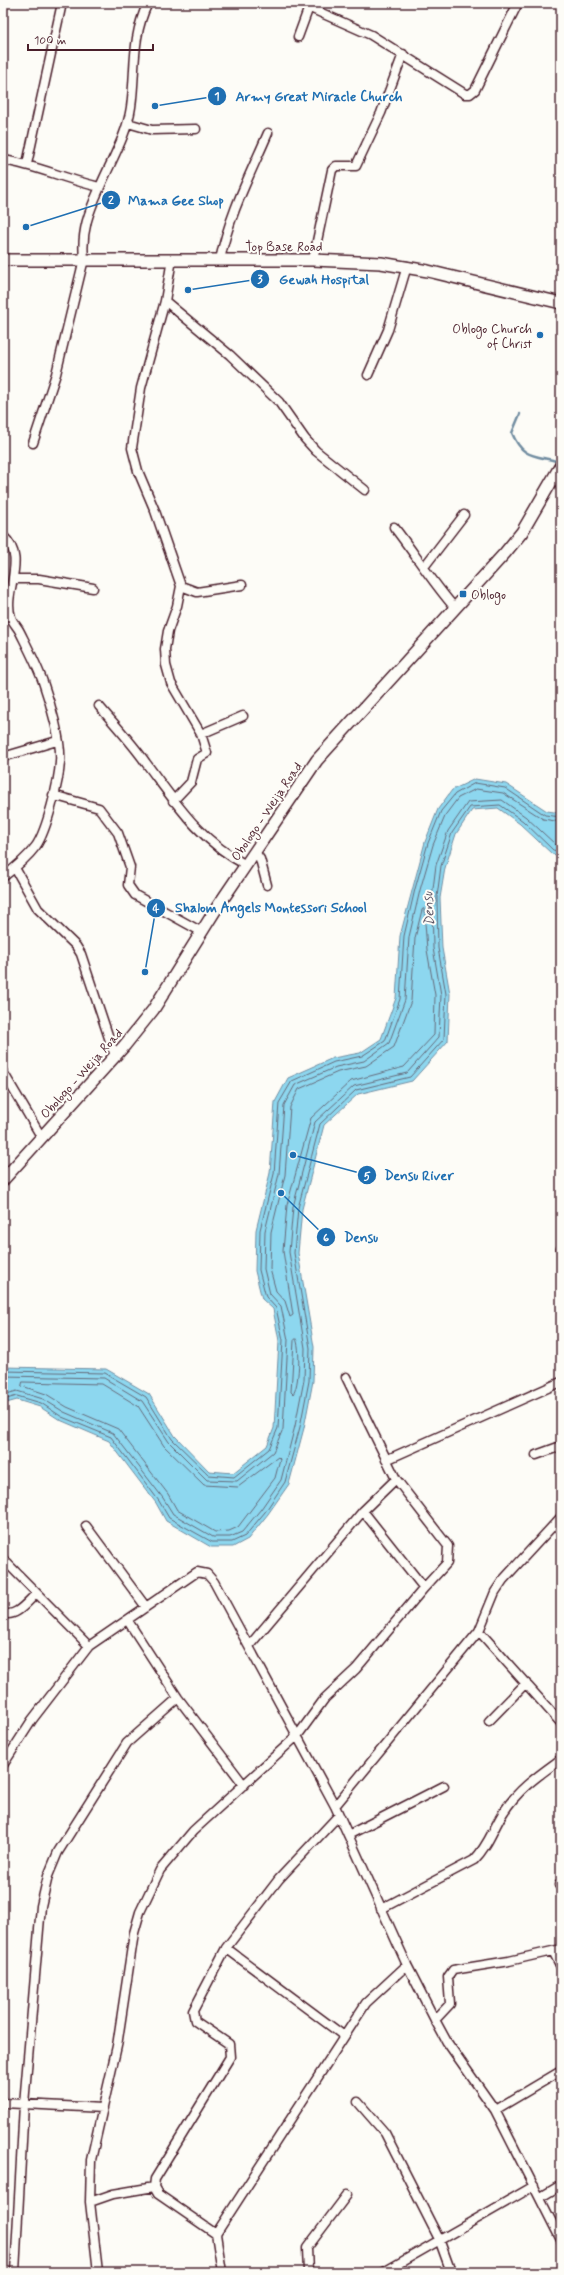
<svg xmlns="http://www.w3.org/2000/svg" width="564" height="2275" font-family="Mynerve,sans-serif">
  <rect width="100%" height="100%" fill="#fdfcf7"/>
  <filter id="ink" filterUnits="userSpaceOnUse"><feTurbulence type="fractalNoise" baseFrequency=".025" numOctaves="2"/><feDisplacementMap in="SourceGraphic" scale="8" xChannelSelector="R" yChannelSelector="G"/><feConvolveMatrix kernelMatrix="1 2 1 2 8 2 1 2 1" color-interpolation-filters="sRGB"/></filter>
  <g filter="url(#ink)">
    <path fill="#8dd7ef" stroke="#728da1" d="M475 779 506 784 547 811 561 813V856L552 854 520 824 498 808 472 810 456 834 445 868 440 898 442 948 450 994 448 1041 412 1081 358 1094 324 1125 302 1209 298 1253 314 1347 313 1381 304 1428 289 1484 268 1514 248 1539 233 1547H211L166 1521 156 1503 109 1441 60 1420 40 1407 17 1400 3 1404V1367L106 1369 149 1394 175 1436 209 1471 233 1473 267 1446 274 1428 279 1341 273 1309 262 1299 255 1271 256 1230 270 1173 275 1102 288 1078 333 1058 360 1053 381 1039 396 998 400 936 425 842 438 809 452 790Z"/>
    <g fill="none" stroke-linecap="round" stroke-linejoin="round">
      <path stroke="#656979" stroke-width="1" d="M424 909 427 950 435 995 434 1035 404 1067 351 1081 311 1118 287 1205 283 1251 293 1315 290 1317 285 1301 276 1291 270 1269 271 1232 285 1175 290 1107 299 1089 338 1072 366 1066 394 1047 411 1001 415 938 422 910Z
        M296 1339C301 1346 299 1388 293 1394L291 1392 294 1341Z
        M3 1371 105 1373 146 1397 172 1439 209 1475 234 1477 269 1449 278 1428 283 1340 276 1308 266 1297 259 1270 260 1230 274 1174 279 1103 292 1081 334 1062 362 1056 385 1041 400 999 404 936 415 889 428 843 441 811 455 794 475 783 505 788 545 815 561 817
        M3 1376 104 1378 142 1401 169 1442 207 1480 237 1481 273 1452 283 1429 288 1340 281 1306 270 1294 264 1269 265 1231 279 1174 284 1105 295 1085 336 1067 364 1061 389 1043 405 1000 409 937 420 890 433 845 446 814 458 798 476 789 503 793 543 819 561 822
        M23 1382 102 1384 138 1406 164 1446 204 1485 238 1487 278 1457 280 1459 275 1478 238 1527 229 1531 215 1532 177 1510 168 1494 118 1429 67 1407 46 1394 22 1386Z
        M3 1395 17 1391 43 1399 64 1412 113 1433 163 1498 173 1514 213 1537H230L242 1532 261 1509 281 1480 295 1426 304 1380 305 1348 289 1252 293 1207 315 1122 354 1086 407 1073 439 1037 441 995 433 948 432 897 436 865 448 831 468 802 502 800 526 817 556 845 561 846
        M3 1400 17 1396 41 1403 62 1417 111 1437 159 1501 169 1518 212 1542H232L245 1536 265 1512 285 1482 300 1427 309 1381 310 1348 294 1253 298 1208 320 1124 356 1090 410 1077 444 1039 446 994 438 948 437 897 441 866 452 833 470 807 500 805 523 821 553 850 561 852"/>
      <path stroke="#728da1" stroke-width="2.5" d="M520 414 512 433C522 457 532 455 556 461"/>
      <defs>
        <path id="street" d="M299 3 371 35 465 94H470L475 90 518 3
          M298 37 309 7
          M128 123 152 130 196 129
          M3 160C36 165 67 180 100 187 89 212 81 230 84 259L56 374 33 443
          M27 164 62 3
          M100 187C111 161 127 135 131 107 136 71 131 37 148 3
          M172 259 165 301 141 388 132 448 138 471 155 511 181 586 177 606 168 631 165 649 166 665 171 683 201 734 207 753 197 759 191 782 173 801
          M220 260C229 215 250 175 268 133
          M313 260 332 170 336 166H356L381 113 403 54
          M165 301 230 355 279 402 305 439 316 451 365 490
          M368 375 388 330 407 266
          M394 527C415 554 433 583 455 608
          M3 536C29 558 2 592 11 617 12 622 18 627 20 632 28 648 37 665 43 682 50 702 62 742 60 762 59 781 47 830 36 846 27 858 15 868 3 877
          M424 567 464 515
          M14 579H39L93 588
          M181 586 197 592 242 585
          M99 706C115 725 132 743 146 763 176 803 200 841 246 865
          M201 734 243 716
          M3 757 57 741
          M53 795 99 808 118 833 130 867 128 885 135 895 202 932
          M255 852 260 859 267 885
          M15 868 38 909 76 946 81 954 115 1056
          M3 1072 42 1138
          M561 1249V1250
          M536 1455 561 1446
          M386 1460 561 1382
          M363 1511 424 1588
          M86 1526 146 1607
          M3 1559 89 1646
          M3 1613C16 1618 27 1602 36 1594
          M128 1621 178 1698 244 1785
          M479 1631 561 1723
          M249 1646 363 1511 396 1479
          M489 1721 526 1683
          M3 1765 32 1720 89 1646 197 1572 207 1574 214 1582 335 1806 407 1965 435 2020 447 2042 495 2110 561 2240
          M335 1806 479 1631 495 1592 503 1580 561 1517
          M348 1835 444 1786
          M559 1885 561 1883
          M381 1909 474 1860C488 1846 493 1829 503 1813 518 1789 539 1775 561 1759
          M226 1948 344 2036
          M553 1951 561 1967
          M435 2020 450 2004 448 1977 453 1970 509 1961 561 1949
          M358 2102 385 2133 439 2239 451 2272
          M3 2103 103 2108
          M495 2110 561 2071
          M541 2197 561 2185
          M90 2202 113 2194 154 2187
          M216 2234 158 2194 154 2187 155 2179 230 2057 229 2044 195 2021 193 2011 226 1948 279 1879 339 1815
          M15 2272 24 2104 41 1906 48 1876 58 1852 127 1743 178 1698
          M98 2272 90 2202 91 2160 117 2046 134 1933 140 1912 160 1870 193 1831 298 1735 325 1698 356 1669 424 1588 447 1563 448 1546 396 1479 346 1377
          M222 2272 216 2234 366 2003 407 1965
          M308 2272 307 2248 347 2195
          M384 2272 534 2186"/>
        <path id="secondary" d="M3 260H313L381 263 428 271 561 303
          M3 1180 125 1045 153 1010 216 909 317 760 505 553 522 532 561 465"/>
      </defs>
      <use href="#street" stroke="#4a1f2b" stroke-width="11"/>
      <use href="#secondary" stroke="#4a1f2b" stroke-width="14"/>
      <use href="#street" stroke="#fdfcf7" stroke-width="8"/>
      <use href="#secondary" stroke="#fdfcf7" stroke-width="11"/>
    </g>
  </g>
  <g fill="#1f6fb2" stroke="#fdfcf7" stroke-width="1.5">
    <circle cx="540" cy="335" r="4"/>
    <rect x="459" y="590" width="8" height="8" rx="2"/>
  </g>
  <g text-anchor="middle" stroke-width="4" stroke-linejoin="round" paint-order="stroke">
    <g font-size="13" fill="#4a1f2b" stroke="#fdfcf7">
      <text x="284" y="251">Top Base Road</text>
      <text transform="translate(266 811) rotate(-56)" y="5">Obologo - Weija Road</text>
      <text transform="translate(81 1073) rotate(-48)" y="5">Obologo - Weija Road</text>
    </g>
    <g font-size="13" fill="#4a1f2b" stroke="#fdfcf7" text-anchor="end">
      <text x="532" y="333">Oblogo Church<tspan x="532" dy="15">of Christ</tspan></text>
      <text x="471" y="599" text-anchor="start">Oblogo</text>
    </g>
    <g font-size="14" font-style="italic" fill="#5e5666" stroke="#fdfcf7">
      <text transform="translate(428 909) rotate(-93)" y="5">Densu</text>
    </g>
  </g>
  <path fill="none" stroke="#1f6fb2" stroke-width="1.5" d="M155 106L217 96M26 227L111 200M188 290L260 279M145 972L156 908M293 1155L367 1175M281 1193L326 1237"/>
  <g fill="#1f6fb2" stroke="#fdfcf7" stroke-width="1.5">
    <circle cx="155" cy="106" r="4"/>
    <circle cx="26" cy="227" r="4"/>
    <circle cx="188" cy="290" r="4"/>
    <circle cx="145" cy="972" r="4"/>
    <circle cx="293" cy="1155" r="4"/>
    <circle cx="281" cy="1193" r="4"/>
    <circle cx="217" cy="96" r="10"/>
    <circle cx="111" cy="200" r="10"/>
    <circle cx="260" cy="279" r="10"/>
    <circle cx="156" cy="908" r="10"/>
    <circle cx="367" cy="1175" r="10"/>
    <circle cx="326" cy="1237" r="10"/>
  </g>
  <g font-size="12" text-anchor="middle" font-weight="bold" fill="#fff">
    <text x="217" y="100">1</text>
    <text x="111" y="204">2</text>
    <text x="260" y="283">3</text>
    <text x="156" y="912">4</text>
    <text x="367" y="1180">5</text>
    <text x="326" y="1241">6</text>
  </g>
  <g font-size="14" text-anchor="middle" font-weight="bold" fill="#1f6fb2" stroke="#fdfcf7" stroke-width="4" stroke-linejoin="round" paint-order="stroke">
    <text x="319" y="101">Army Great Miracle Church</text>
    <text x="176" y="205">Mama Gee Shop</text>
    <text x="324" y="284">Gewah Hospital</text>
    <text x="271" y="912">Shalom Angels Montessori School</text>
    <text x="419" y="1180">Densu River</text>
    <text x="361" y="1242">Densu</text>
  </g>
  <rect width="564" height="2275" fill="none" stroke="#fdfcf7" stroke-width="16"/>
  <rect x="8" y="8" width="548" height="2259" fill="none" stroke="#4a1f2b" stroke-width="1.5" filter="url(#ink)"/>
  <path d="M28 44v6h125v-6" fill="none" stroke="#4a1f2b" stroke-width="2"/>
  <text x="34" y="44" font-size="12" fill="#4a1f2b" stroke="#fdfcf7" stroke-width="3" paint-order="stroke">100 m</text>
</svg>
